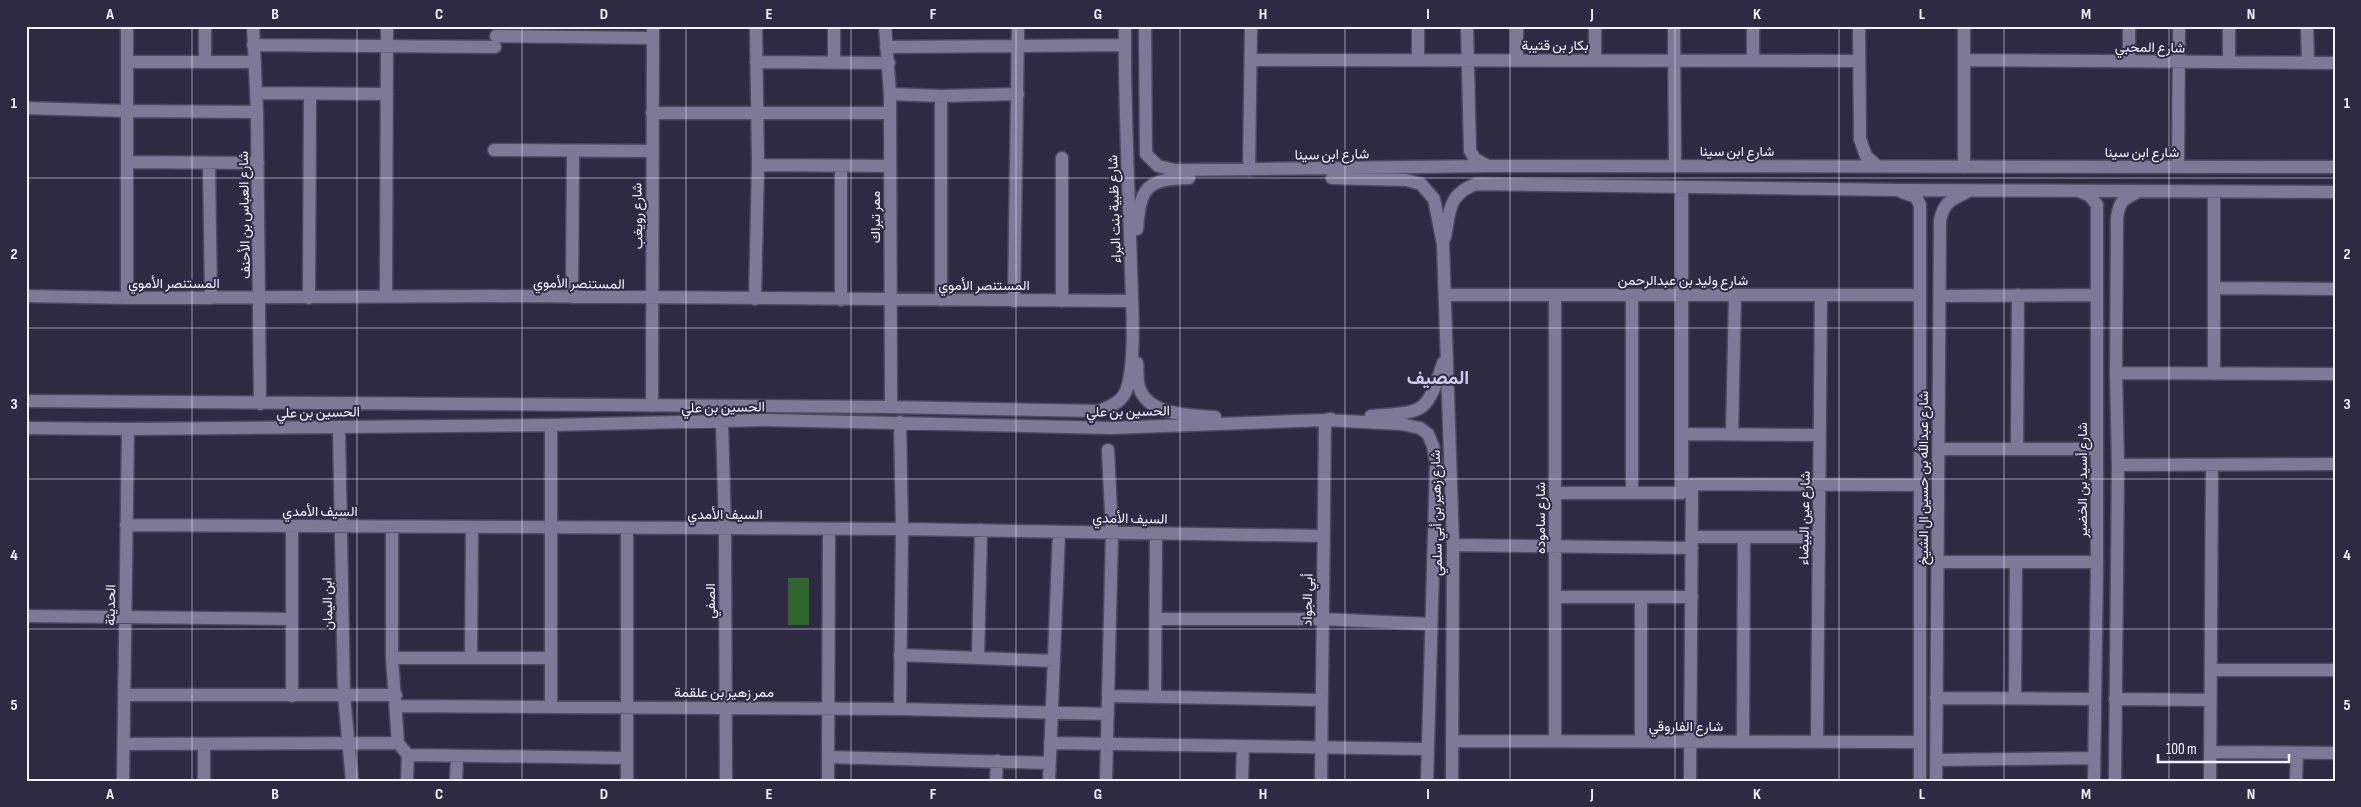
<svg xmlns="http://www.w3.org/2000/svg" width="2361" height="807" font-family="'Sofia Sans Condensed',Vazirmatn,sans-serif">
  <rect width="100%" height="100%" fill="#2f2a44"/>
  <path fill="#2d652b" d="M788 578H809V625H788Z"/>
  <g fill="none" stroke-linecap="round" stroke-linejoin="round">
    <defs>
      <path id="minor" d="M205 26V61
        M253 26 257 112 260 404
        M885 26 890 94 891 407
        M1145 26 1146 154 1158 166 1175 170 1488 166 2335 167
        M1418 26V59
        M1467 26 1470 151 1475 159 1488 166
        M1595 26V60
        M1674 26 1675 166
        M1859 26 1860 139 1866 156 1877 166
        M2129 26V61
        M2307 26 2308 63
        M496 36 653 38
        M253 45 495 47
        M886 47 1125 45
        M1517 59V26
        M1251 60 1859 61
        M1753 60V26
        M1964 60 2335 63
        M128 62H255
        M756 62 889 63
        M2229 62V26
        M834 63V26
        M256 93 387 94
        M890 94 941 96 1018 94
        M941 96V300
        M26 108 127 111 257 112
        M652 113H890
        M494 150 651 151
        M1062 158V301
        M127 162 258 163
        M209 163 211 298
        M758 165 890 166
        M841 166V300
        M1964 167V26
        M2178 167 2179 26
        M1249 170 1251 26
        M1332 178 1406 180 1421 184 1434 199 1443 244 1453 545 1452 781
        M1682 188V493
        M2079 191 2090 196 2097 205V562L2094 781
        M1902 192 1916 197 1920 205V781
        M2214 192V374
        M1137 229C1140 187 1147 179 1189 178
        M1445 237C1450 211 1448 194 1476 184L1898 190 2335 192
        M2214 288 2335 289
        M1445 295H1920
        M26 296 127 298 494 296 1132 301
        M1940 296 2097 295
        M386 297 387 26
        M572 297 573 151
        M127 298V26
        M309 298 310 95
        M755 299 758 165 756 26
        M1014 301 1018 26
        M1137 363C1138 371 1137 380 1139 387 1148 416 1191 415 1215 417
        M2116 373 2335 374
        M26 401 891 407 1099 411C1111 406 1123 402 1127 388 1136 360 1132 301 1131 270 1129 189 1124 108 1125 26
        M652 406 653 26
        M1371 416C1423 412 1427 415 1443 363
        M722 422 725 530 726 781
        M339 427 344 695 352 781
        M26 428 128 429 551 425 765 420 1110 428 1325 420 1401 424 1420 428 1428 434 1433 446 1436 463 1427 781
        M1682 434 1819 435
        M1732 434 1735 295
        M2017 448 2018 295
        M1939 449H2097
        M2118 465 2335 464
        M1687 488 1692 484 1920 485
        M1555 493H1682
        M1632 493V295
        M126 525 902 529 1323 536
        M292 526V696
        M392 527V658L398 743 408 755 407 781
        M627 529V781
        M1692 537H1818
        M1453 545 1692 548
        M1938 562H2097
        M1555 597H1692
        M26 616 291 619
        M1156 619H1322L1430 624
        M900 655 1054 661
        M392 658H550
        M471 658 472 527
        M978 658 981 530
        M2211 670H2335
        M125 695H396
        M1109 696 1321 700
        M1155 696 1156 534
        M2015 697 2016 562
        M1936 698 2094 699
        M2115 699 2210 700
        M396 706 900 709 1108 714
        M551 706V425
        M900 709 902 529 900 422
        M1555 740V295
        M1452 741 1920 742
        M1641 741V597
        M1743 741 1744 537
        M1817 742 1821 295
        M1050 743 1428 749
        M124 744 398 743
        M2210 752 2335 753
        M408 755 627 758
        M828 757 1049 763
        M1936 760 2093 758
        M123 781 128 429
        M204 781V745
        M456 781 457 756
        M828 781 829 529
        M996 781 997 761
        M1049 781 1059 532
        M1106 781 1112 533 1108 450
        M1242 781 1243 746
        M1321 781 1325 420 1331 419
        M1690 781 1692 484
        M1936 781 1940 220C1944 202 1951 200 1967 192
        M2115 781 2118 465 2116 373 2117 218C2119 203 2122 199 2136 193
        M2210 781 2212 465
        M2296 781 2297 753"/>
    </defs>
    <use href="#minor" stroke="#4c485d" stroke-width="15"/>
    <use href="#minor" stroke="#7d7997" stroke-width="12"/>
  </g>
  <path fill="none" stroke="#f3f1ff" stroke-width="1" stroke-opacity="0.55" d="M192 26V781M357 26V781M522 26V781M686 26V781M851 26V781M1016 26V781M1180 26V781M1345 26V781M1510 26V781M1675 26V781M1839 26V781M2004 26V781M2169 26V781M26 178H2335M26 328H2335M26 479H2335M26 629H2335"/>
  <g text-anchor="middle" stroke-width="4" stroke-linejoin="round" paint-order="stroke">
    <g font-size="14" fill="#f3f1ff" stroke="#2f2a44">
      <text x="1555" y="50">بكار بن قتيبة</text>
      <text transform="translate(2150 47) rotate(1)" y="5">شارع المحبي</text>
      <text x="1737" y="156">شارع ابن سينا</text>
      <text x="2142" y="157">شارع ابن سينا</text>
      <text transform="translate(1332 154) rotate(-1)" y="5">شارع ابن سينا</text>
      <text transform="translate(1114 209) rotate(-92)" y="5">شارع ظبية بنت البراء</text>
      <text transform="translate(244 215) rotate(-91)" y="5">شارع العباس بن الأحنف</text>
      <text transform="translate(637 216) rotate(-91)" y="5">شارع رويغب</text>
      <text transform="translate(875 217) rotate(-90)" y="5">ممر تبراك</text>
      <text x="1683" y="285">شارع وليد بن عبدالرحمن</text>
      <text x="174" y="288">المستنصر الأموي</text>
      <text transform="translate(579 283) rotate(1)" y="5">المستنصر الأموي</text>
      <text x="984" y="290">المستنصر الأموي</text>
      <text transform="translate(723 407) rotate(-1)" y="5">الحسين بن علي</text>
      <text transform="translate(1128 411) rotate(-1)" y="5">الحسين بن علي</text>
      <text transform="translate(318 412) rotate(-1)" y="5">الحسين بن علي</text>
      <text transform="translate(1923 478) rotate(-90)" y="5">شارع عبدالله بن حسين ال الشيخ</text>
      <text transform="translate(2082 480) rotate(-90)" y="5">شارع أسيد بن الخضير</text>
      <text x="320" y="516">السيف الأمدي</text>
      <text transform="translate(1436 513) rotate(-91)" y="5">شارع زهير بن أبي سلمي</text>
      <text x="725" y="519">السيف الأمدي</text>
      <text transform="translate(1130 518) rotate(1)" y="5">السيف الأمدي</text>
      <text transform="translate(1540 518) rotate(-90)" y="5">شارع ساموده</text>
      <text transform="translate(1804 518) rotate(-89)" y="5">شارع عين البيضاء</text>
      <text transform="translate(1307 600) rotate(-89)" y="5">أبي الجواد</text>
      <text transform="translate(710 601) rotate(-90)" y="5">الصفي</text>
      <text transform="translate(327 604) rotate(-91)" y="5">ابن اليمان</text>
      <text transform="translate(110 605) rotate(-89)" y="5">الحديثة</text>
      <text x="724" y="697">ممر زهير بن علقمة</text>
      <text x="1686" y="731">شارع الفاروقي</text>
    </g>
    <g font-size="19" font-weight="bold" fill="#cec9ea" stroke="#2f2a44">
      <text x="1438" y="384">المصيف</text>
    </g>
  </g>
  <rect width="2361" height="807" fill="none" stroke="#2f2a44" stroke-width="55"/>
  <path d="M2158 754v8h131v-8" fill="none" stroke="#f3f1ff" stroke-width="2.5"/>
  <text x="2166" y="754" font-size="15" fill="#f3f1ff" stroke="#2f2a44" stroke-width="4" paint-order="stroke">100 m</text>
  <rect x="28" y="28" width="2306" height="752" fill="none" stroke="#f3f1ff" stroke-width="2"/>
  <g font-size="16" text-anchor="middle" font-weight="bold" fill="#f3f1ff">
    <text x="110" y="19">A</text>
    <text x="275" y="19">B</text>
    <text x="439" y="19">C</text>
    <text x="604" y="19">D</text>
    <text x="769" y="19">E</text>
    <text x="933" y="19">F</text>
    <text x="1098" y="19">G</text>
    <text x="1263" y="19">H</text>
    <text x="1428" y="19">I</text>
    <text x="1592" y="19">J</text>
    <text x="1757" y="19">K</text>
    <text x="1922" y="19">L</text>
    <text x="2086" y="19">M</text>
    <text x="2251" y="19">N</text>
    <text x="14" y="108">1</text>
    <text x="2347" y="108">1</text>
    <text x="14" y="259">2</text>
    <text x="2347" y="259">2</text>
    <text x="14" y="409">3</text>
    <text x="2347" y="409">3</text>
    <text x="14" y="560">4</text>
    <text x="2347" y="560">4</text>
    <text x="14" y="710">5</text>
    <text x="2347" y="710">5</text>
    <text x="110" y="799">A</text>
    <text x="275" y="799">B</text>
    <text x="439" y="799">C</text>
    <text x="604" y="799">D</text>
    <text x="769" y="799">E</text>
    <text x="933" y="799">F</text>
    <text x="1098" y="799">G</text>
    <text x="1263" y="799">H</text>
    <text x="1428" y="799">I</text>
    <text x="1592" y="799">J</text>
    <text x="1757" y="799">K</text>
    <text x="1922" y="799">L</text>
    <text x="2086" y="799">M</text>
    <text x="2251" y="799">N</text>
  </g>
</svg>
